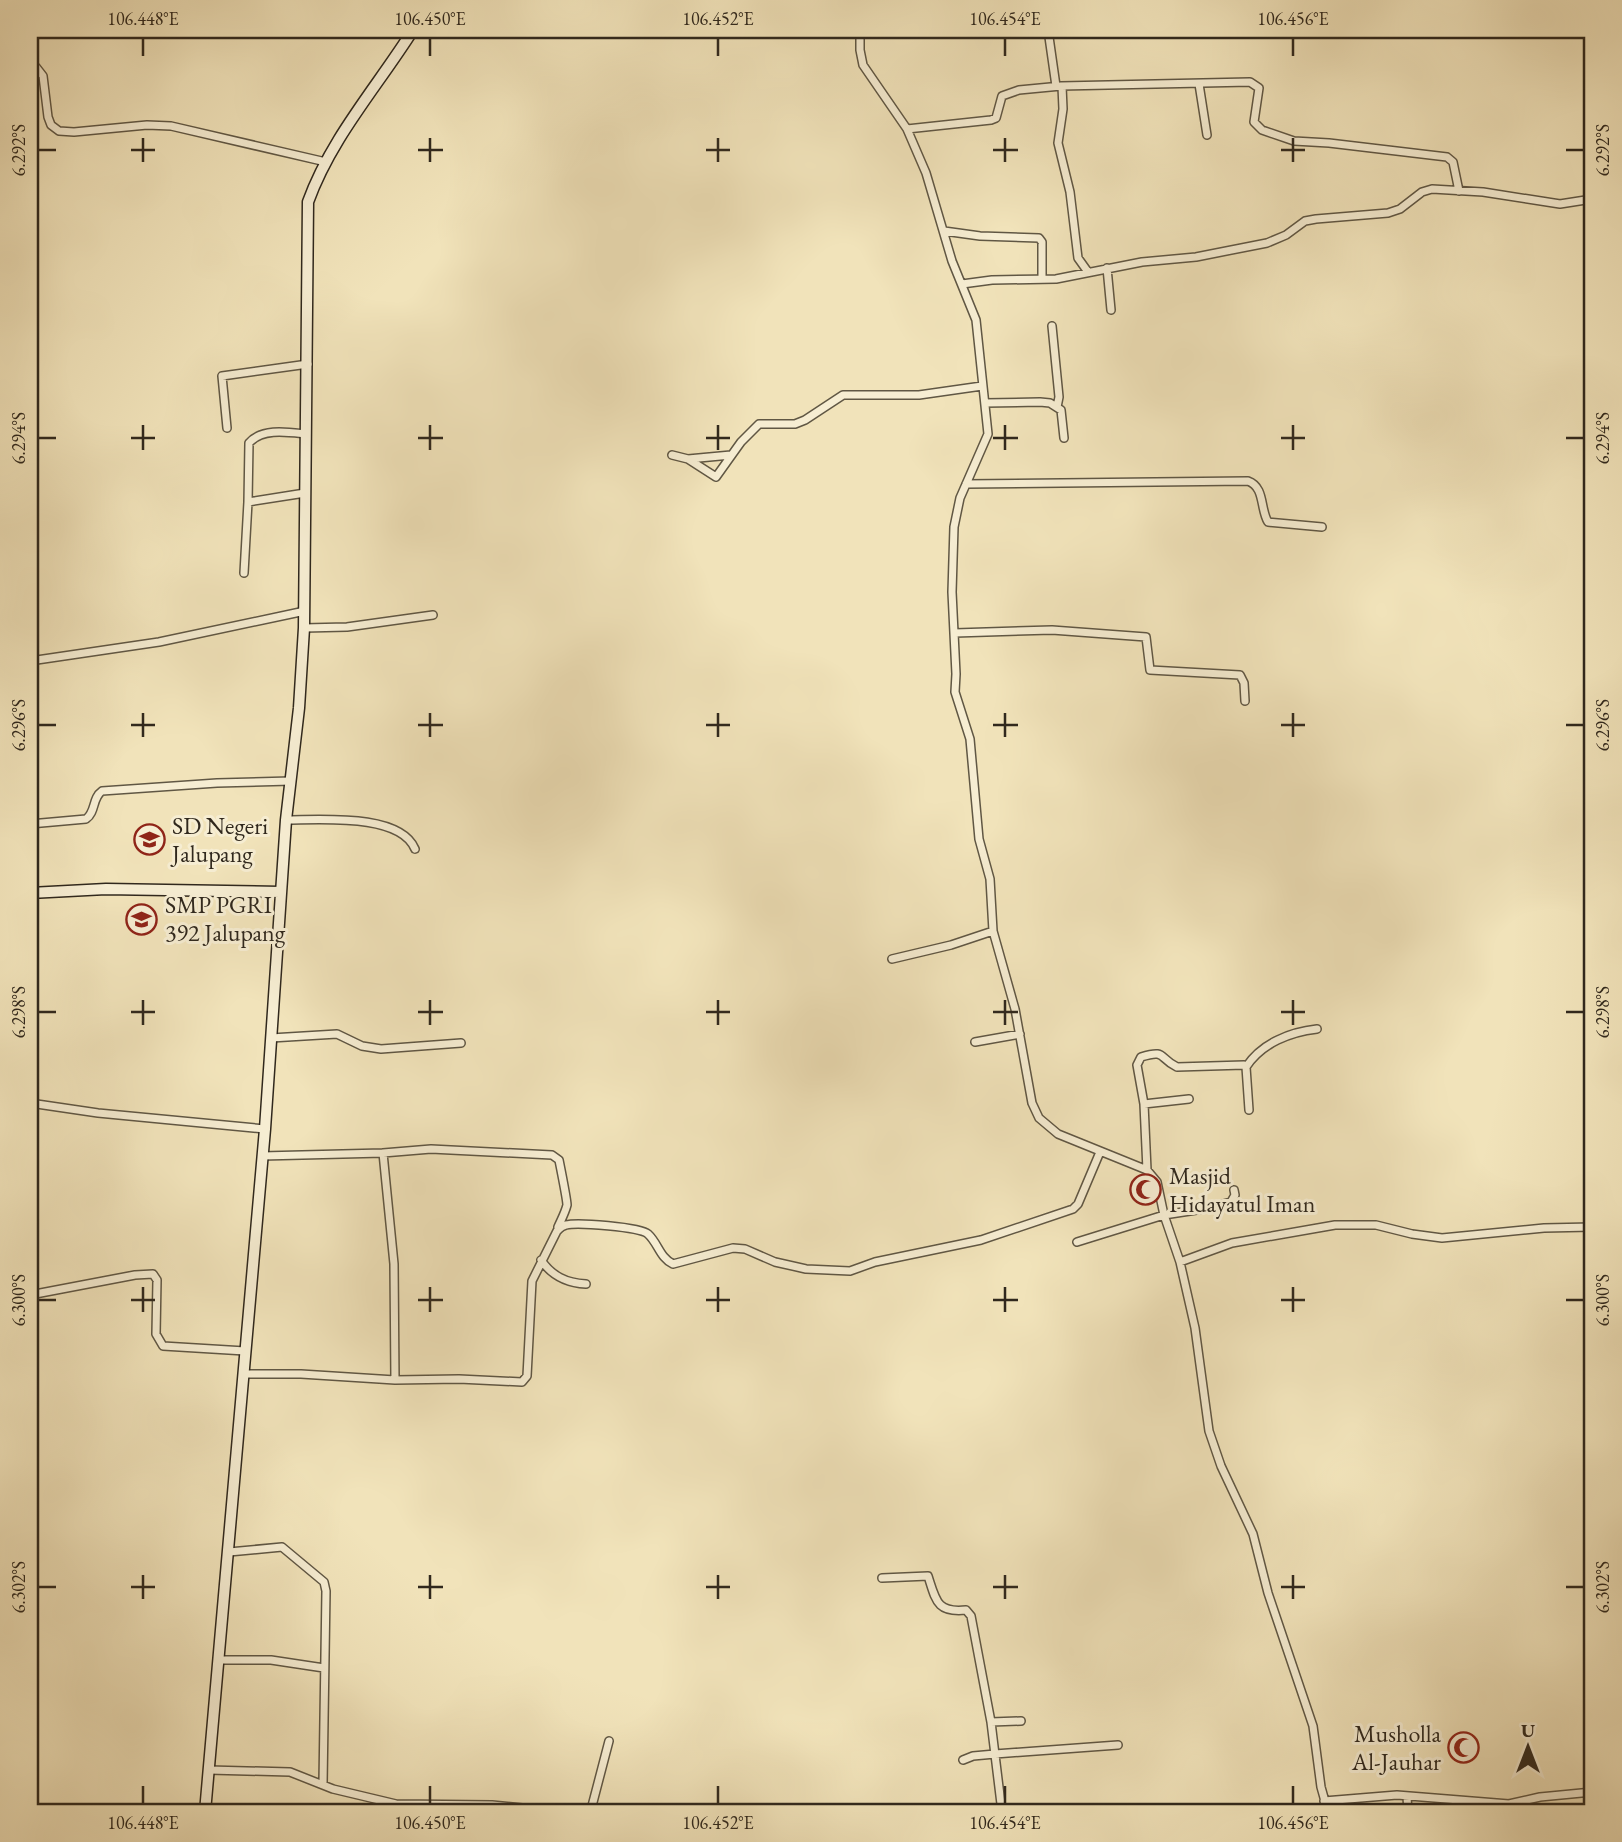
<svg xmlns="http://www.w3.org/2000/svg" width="1622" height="1842" font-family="'EB Garamond',serif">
  <rect width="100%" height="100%" fill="#f1e3ba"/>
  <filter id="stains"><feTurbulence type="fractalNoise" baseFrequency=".00286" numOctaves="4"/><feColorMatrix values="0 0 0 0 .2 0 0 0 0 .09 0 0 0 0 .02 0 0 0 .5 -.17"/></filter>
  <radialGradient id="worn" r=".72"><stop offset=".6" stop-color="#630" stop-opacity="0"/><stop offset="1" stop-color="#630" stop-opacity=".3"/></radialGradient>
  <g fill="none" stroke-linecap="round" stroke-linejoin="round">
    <defs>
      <path id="street" d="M860 30V50L863 65 907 129 926 173 952 261 976 320 988 434 960 498 954 527 952 592 956 674 955 692 970 739 979 839 990 879 993 931 1015 1009 1032 1103 1039 1118 1058 1134 1147 1170 1157 1182 1164 1215 1180 1262 1195 1328 1209 1431 1221 1466 1253 1534 1268 1593 1313 1726 1321 1787 1328 1812
        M1048 30 1056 86
        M30 66 36 67 43 76 48 117 51 125 59 131 74 132 147 125 171 126 326 162
        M1199 84 1207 135
        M1062 86 1063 109 1058 143 1070 192 1078 258 1088 272
        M907 129 991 120 996 118 1002 96 1019 90 1061 86 1250 82 1259 88 1254 122 1262 130 1294 141 1329 143 1447 157 1453 162 1459 191
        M944 231 980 236 1039 238 1042 242V277
        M1107 268 1111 310
        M962 284 992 280 1056 279 1142 262 1196 257 1267 243 1286 235 1305 221 1316 219 1388 213 1400 209 1422 192 1432 189 1483 192 1560 204 1592 199
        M1052 326 1059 397 1057 407
        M985 403 1040 402 1050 403 1061 410 1064 438
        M227 428 222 376 308 364
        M672 455 688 459 716 477 741 442 759 424H795L805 420 843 395H919L982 386
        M688 459 731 455
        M966 484 1248 481C1265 487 1260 509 1268 522L1322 527
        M305 493 248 502 249 443C262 428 287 432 305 434
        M244 573 248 502
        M304 628 347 627 433 615
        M955 633 1052 630 1146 637 1150 670 1240 675 1244 683 1245 701
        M30 661 159 642 305 611
        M286 820C320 820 400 813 415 849
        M30 824 86 819C96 812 92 798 102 791L217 783 291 781
        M892 959 951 945 993 931
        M271 1038 337 1034 362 1046 381 1049 461 1043
        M975 1042 1020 1034
        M1246 1067C1262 1043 1290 1032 1317 1029
        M30 1103 98 1113 265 1129
        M1144 1104 1189 1099
        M383 1153 394 1264 395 1380
        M262 1156 383 1153 431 1149 552 1155 559 1160C560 1165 567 1202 567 1205 565 1213 561 1220 558 1227
        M1147 1170 1144 1104 1137 1065 1141 1057C1167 1049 1158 1058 1177 1067L1244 1065 1246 1067 1249 1110
        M1077 1242 1164 1215 1203 1209 1231 1202 1235 1195 1234 1190
        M541 1260C552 1276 566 1283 586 1284
        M1180 1262 1232 1243 1335 1225H1376L1412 1234 1442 1238 1544 1228 1592 1227
        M30 1295 135 1275 153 1274 157 1280 156 1334 163 1346 245 1351
        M243 1374H301L395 1380 459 1379 522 1382 527 1376 532 1281 557 1231C560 1228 561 1226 566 1225 577 1222 640 1227 648 1234 658 1243 660 1258 673 1264L733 1248 745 1249 775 1262 806 1269 850 1271 875 1262 981 1240 1073 1209 1078 1204 1100 1152
        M229 1552 282 1547 324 1582 326 1591 323 1784
        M882 1578 928 1576C936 1601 937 1613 966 1610L971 1616 991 1722 1002 1812
        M219 1660H271L324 1668
        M991 1722 1021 1721
        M963 1760 973 1756 995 1754 1118 1745
        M209 1770 290 1772 333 1789 396 1804 492 1805 562 1812
        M1407 1797 1408 1812
        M1324 1801 1397 1795 1509 1804 1540 1797 1592 1792
        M582 1812 592 1806 609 1741"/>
      <path id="secondary" d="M30 893 106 889 280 892
        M205 1812 265 1129 286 820 299 708 304 628 308 202C331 138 377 87 413 30"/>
    </defs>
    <use href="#street" stroke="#605744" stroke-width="10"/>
    <use href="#secondary" stroke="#30281d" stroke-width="13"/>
    <use href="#street" stroke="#f6edd2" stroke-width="7"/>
    <use href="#secondary" stroke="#f6edd2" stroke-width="10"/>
  </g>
  <path fill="none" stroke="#30281d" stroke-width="2.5" d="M143 38V56M430 38V56M718 38V56M1005 38V56M1293 38V56M143 138V162M430 138V162M718 138V162M1005 138V162M1293 138V162M38 150H56M131 150H155M418 150H443M706 150H730M993 150H1018M1281 150H1305M1566 150H1584M143 425V450M430 425V450M718 425V450M1005 425V450M1293 425V450M38 438H56M131 438H155M418 438H443M706 438H730M993 438H1018M1281 438H1305M1566 438H1584M143 713V737M430 713V737M718 713V737M1005 713V737M1293 713V737M38 725H56M131 725H155M418 725H443M706 725H730M993 725H1018M1281 725H1305M1566 725H1584M143 1000V1025M430 1000V1025M718 1000V1025M1005 1000V1025M1293 1000V1025M38 1012H56M131 1012H155M418 1012H443M706 1012H730M993 1012H1018M1281 1012H1305M1566 1012H1584M143 1287V1312M430 1287V1312M718 1287V1312M1005 1287V1312M1293 1287V1312M38 1300H56M131 1300H155M418 1300H443M706 1300H730M993 1300H1018M1281 1300H1305M1566 1300H1584M143 1575V1599M430 1575V1599M718 1575V1599M1005 1575V1599M1293 1575V1599M38 1587H56M131 1587H155M418 1587H443M706 1587H730M993 1587H1018M1281 1587H1305M1566 1587H1584M143 1786V1804M430 1786V1804M718 1786V1804M1005 1786V1804M1293 1786V1804"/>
  <defs>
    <symbol id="school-ring" viewBox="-11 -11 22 22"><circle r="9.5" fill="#f6edd2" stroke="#8f2418" stroke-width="1.5"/><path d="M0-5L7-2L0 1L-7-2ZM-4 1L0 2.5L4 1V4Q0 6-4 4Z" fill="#8f2418"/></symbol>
    <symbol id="mosque-ring" viewBox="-11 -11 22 22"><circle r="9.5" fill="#f6edd2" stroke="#8f2418" stroke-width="1.5"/><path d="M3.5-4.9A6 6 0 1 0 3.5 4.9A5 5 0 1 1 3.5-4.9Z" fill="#8f2418"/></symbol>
  </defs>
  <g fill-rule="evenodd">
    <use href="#school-ring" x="132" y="822" width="35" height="35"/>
    <use href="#school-ring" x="124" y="902" width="35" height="35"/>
    <use href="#mosque-ring" x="1128" y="1172" width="35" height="35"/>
    <use href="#mosque-ring" x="1446" y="1730" width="35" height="35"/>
  </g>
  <g text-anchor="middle" stroke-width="6" stroke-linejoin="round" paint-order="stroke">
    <g font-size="24" fill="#30281d" stroke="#f6edd2" text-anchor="start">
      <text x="172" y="834">SD Negeri<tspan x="172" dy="28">Jalupang</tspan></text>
      <text x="165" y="913">SMP PGRI<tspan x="165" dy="28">392 Jalupang</tspan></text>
      <text x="1169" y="1184">Masjid<tspan x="1169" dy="28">Hidayatul Iman</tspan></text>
      <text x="1441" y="1742" text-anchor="end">Musholla<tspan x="1441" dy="28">Al-Jauhar</tspan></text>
    </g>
  </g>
  <rect width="1622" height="1842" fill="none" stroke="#f1e3ba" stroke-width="77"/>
  <g transform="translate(1528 1747)" stroke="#f6edd2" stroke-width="5" paint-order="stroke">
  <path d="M0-5L12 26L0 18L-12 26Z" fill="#30281d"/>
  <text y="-10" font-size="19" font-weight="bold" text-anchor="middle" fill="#30281d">U</text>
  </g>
  <rect x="38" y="38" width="1546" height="1766" fill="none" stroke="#30281d" stroke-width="2.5"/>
  <g font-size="18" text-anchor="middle" fill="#30281d">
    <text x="143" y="25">106.448°E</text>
    <text x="430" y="25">106.450°E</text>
    <text x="718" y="25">106.452°E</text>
    <text x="1005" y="25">106.454°E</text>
    <text x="1293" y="25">106.456°E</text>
    <text transform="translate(19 150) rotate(-90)" y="6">6.292°S</text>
    <text transform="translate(1603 150) rotate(-90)" y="6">6.292°S</text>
    <text transform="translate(19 438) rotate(-90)" y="6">6.294°S</text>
    <text transform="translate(1603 438) rotate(-90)" y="6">6.294°S</text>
    <text transform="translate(19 725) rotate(-90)" y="6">6.296°S</text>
    <text transform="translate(1603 725) rotate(-90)" y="6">6.296°S</text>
    <text transform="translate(19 1012) rotate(-90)" y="6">6.298°S</text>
    <text transform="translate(1603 1012) rotate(-90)" y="6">6.298°S</text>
    <text transform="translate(19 1300) rotate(-90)" y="6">6.300°S</text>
    <text transform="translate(1603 1300) rotate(-90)" y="6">6.300°S</text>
    <text transform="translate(19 1587) rotate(-90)" y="6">6.302°S</text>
    <text transform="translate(1603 1587) rotate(-90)" y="6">6.302°S</text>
    <text x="143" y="1829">106.448°E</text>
    <text x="430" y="1829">106.450°E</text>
    <text x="718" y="1829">106.452°E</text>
    <text x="1005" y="1829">106.454°E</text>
    <text x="1293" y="1829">106.456°E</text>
  </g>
  <rect width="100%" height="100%" filter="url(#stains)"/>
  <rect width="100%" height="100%" fill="url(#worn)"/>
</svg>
